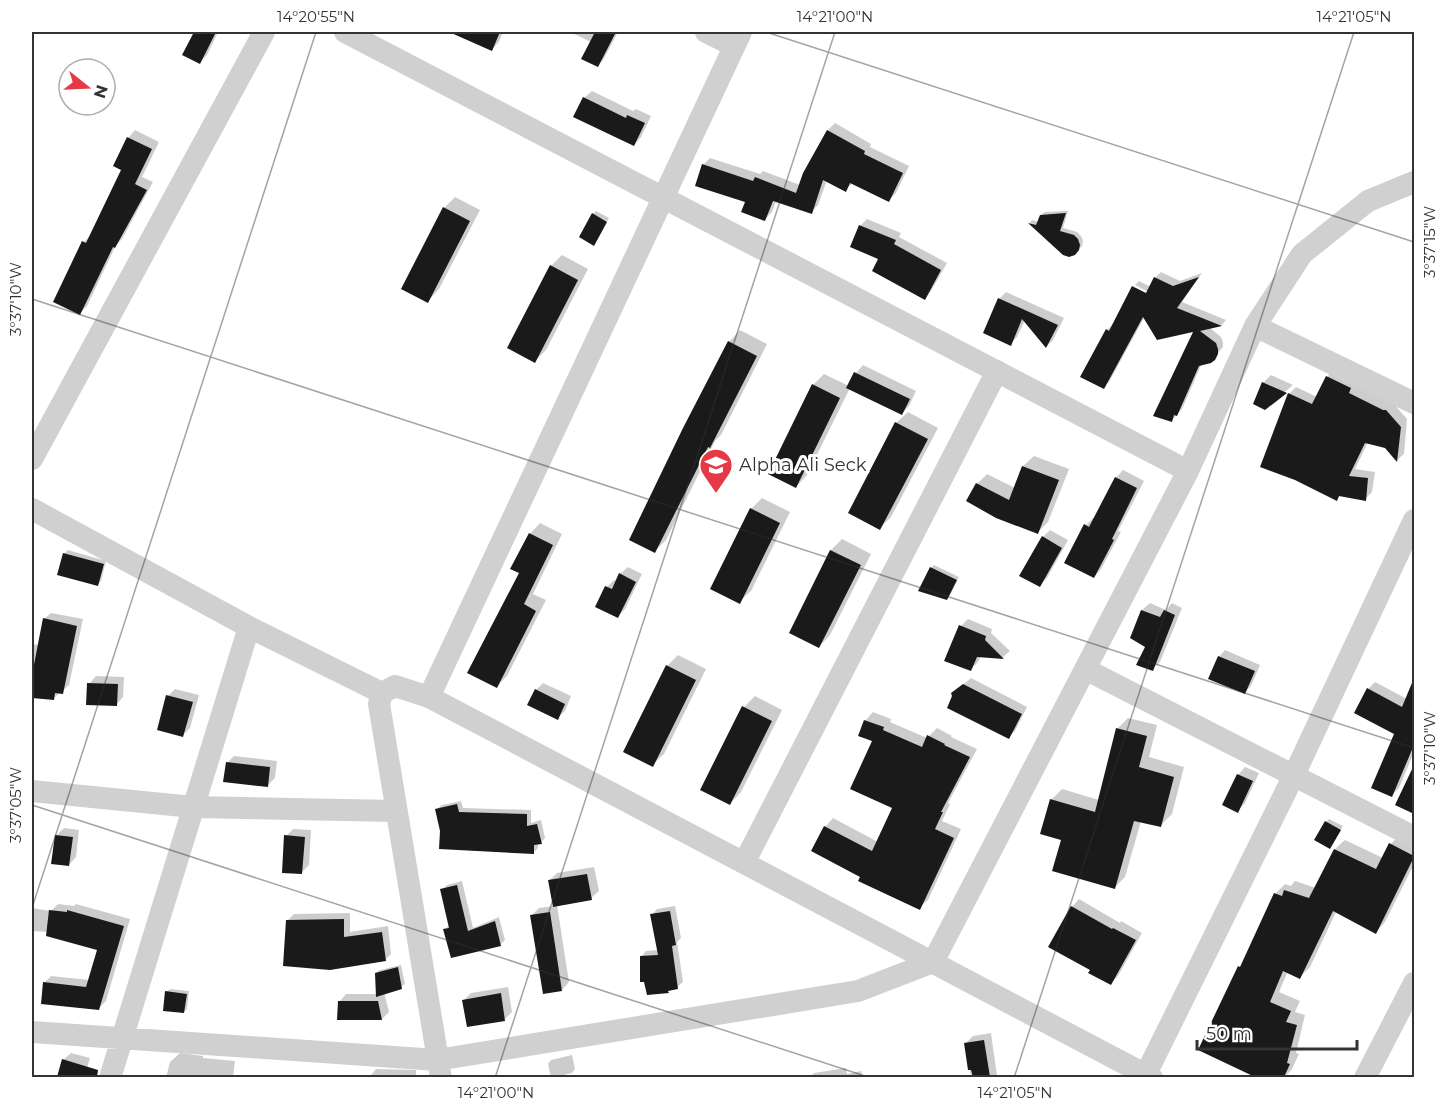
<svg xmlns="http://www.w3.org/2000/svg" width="1446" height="1109" font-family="Montserrat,sans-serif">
  <rect width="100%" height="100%" fill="#fff"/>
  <path fill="#0003" d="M195 32H218L207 55 200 62 184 55Z
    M480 32H503L499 42 491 50 475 42Z
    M570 32H618L603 60 598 65 591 42Z
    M592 91 633 111 636 109 651 116 641 137 634 145 584 98Z
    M835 123 871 144 870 147 909 166 896 193 889 200 853 183 845 190 827 180 818 205 811 212 776 201 772 212 765 219 747 201 703 165 710 158 760 174 763 171 800 185 804 173 828 130Z
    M135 130 159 142 142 177 153 182 122 239 116 245 87 306 80 313 84 242 91 235 123 169 128 138Z
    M455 197 480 210 439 289 428 301 444 208Z
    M596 211 609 218 597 240 593 214Z
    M1068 211 1063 228 1077 232 1081 236 1083 241 1082 246 1078 250 1064 254 1030 223 1032 220 1039 222 1041 215 1045 212Z
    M867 219 901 233 899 237 947 263 931 291 924 298 880 258 860 226Z
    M562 255 588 269 546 350 535 361 551 266Z
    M1161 272 1180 281 1202 273 1182 302 1226 320 1222 325 1209 327 1221 337 1223 342V347L1214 358 1202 363 1182 409 1171 421 1196 330 1145 316 1109 382 1103 387 1107 330 1113 324 1152 298 1154 295 1135 285 1139 281 1151 287 1155 278Z
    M1006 292 1064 318 1053 340 1047 346 1025 320 1017 337 1010 344 999 299Z
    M740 330 767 344 721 435 715 441 666 540 655 551 729 342Z
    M863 365 916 391 909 406 902 413 850 388 807 475 796 487 813 385 824 374 849 386 856 373Z
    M1334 369 1393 403 1407 419 1404 454 1397 460 1386 446 1368 442 1355 469 1375 472 1372 492 1365 499 1341 495 1336 499 1289 394 1296 387 1317 397 1328 376Z
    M1271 375 1293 385 1265 408 1263 383Z
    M908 412 938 428 891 517 880 528 896 423Z
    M1034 456 1069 469 1048 522 1038 532 977 484 987 474 1015 488 1023 466Z
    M1123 470 1144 481 1118 531 1121 532 1101 569 1094 577 1086 525 1093 518 1095 519 1116 478Z
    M762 498 790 512 751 591 739 602 751 509Z
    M540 523 562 534 533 594 546 600 507 676 497 686 521 572 530 534Z
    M1050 530 1068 540 1047 578 1039 586 1043 537Z
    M842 539 871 554 830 635 819 647 791 632 831 550Z
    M68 550 106 561 101 581 98 584 64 554Z
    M934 565 959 577 950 595 947 598 931 568Z
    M628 567 642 574 625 609 618 616 607 587 614 580 617 581 620 574Z
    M1150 603 1166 610 1172 603 1182 608 1160 662 1152 669 1147 646 1132 637 1142 610Z
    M51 613 83 619 69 685 54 698 32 697V644L39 645 44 619Z
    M968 619 992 629 991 633 1010 651 1003 657 981 656 978 662 971 669 961 626Z
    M1225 650 1260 665 1251 686 1245 692 1219 657Z
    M678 655 706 669 664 754 652 765 667 666Z
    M96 676 124 677 123 697 116 705 89 684Z
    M971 678 1027 707 1015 731 1008 737 960 687Z
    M1375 682 1407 699 1412 686 1414 683V752L1399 788 1392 795 1396 734 1368 689Z
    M543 683 571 696 565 711 557 718 536 690Z
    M175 689 199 695 190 728 183 735 168 696Z
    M755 696 782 710 741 792 730 804 744 707Z
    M873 712 891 719 890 722 927 738 937 728 952 736 951 737 977 749 948 803 950 804 942 821 961 829 928 900 919 908 813 850 825 827 833 818 878 842 894 808 874 741 865 721Z
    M1128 718 1157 725 1149 757 1184 767 1172 814 1161 825 1141 821 1125 877 1114 888 1063 839 1051 800 1062 789 1099 800 1117 729Z
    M234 756 277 761 275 778 267 786 227 763Z
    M1245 767 1259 773 1245 803 1237 811 1238 775Z
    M461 801 463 808 531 810V823L541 820 545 838 541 842 538 843V848L533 853 442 831 437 809 442 805Z
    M1329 819 1343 826 1330 847 1326 822Z
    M64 828 79 830 76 857 69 865 56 836Z
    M293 829 311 830 309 865 302 872 286 836Z
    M1400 834 1414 841V864L1385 922 1376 932 1336 912 1310 967 1300 977 1288 971 1279 992 1300 1001 1295 1012 1305 1015 1296 1053 1299 1054 1292 1069 1284 1078H1279L1269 1073 1265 1078H1258L1200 1049 1240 967 1243 964 1275 894 1285 884 1291 886 1295 881 1316 888 1335 849 1345 840 1383 858 1391 844Z
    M594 867 599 891 591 898 557 905 569 982 562 990 531 916 539 908 554 906 549 881 557 873Z
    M462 881 473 928 499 917 505 940 501 944 445 929 450 925 442 890 447 885Z
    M1079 899 1120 923 1121 921 1142 933 1118 976 1111 983 1092 969 1072 907Z
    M58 904 74 906 76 904 130 919 106 1001 99 1008 44 983 51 976 90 980 98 949 48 932 32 931V908L51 911Z
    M675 906 681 938 677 942 683 982 677 987 670 989 668 991 641 957 646 951 658 950 652 915 657 909Z
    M350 913V932L388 926 391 954 385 960 288 920 294 914Z
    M401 965 405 984 401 987 384 992 389 1012 382 1019 339 1002 346 994H377L376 973 380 970Z
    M508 987 512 1012 505 1019 464 1000 471 993Z
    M170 989 189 991 187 1009 184 1012 166 992Z
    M991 1033 997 1076 996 1078H971L966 1043 973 1036Z
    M71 1053 90 1058 84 1078H59L63 1060Z
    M180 1053 203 1056V1058L235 1061 233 1078H166L170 1062Z
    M572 1055 575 1069 572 1073 551 1078 548 1064 551 1060Z
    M846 1068 847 1074 861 1071 863 1078H809L814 1073Z
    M376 1069 416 1070V1078H369Z"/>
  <path fill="#1a1a1a" d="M194 32H216L200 64 182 55Z
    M449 32H500L492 51Z
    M595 32H616L598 67 581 59Z
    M583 97 626 118 627 115 645 123 634 146 573 117Z
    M827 130 865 151 864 154 903 173 889 202 850 183 846 192 823 180 812 214 773 201 765 221 741 212 745 202 695 186 702 164 753 181 755 177 796 193 803 173Z
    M127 137 152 149 135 184 147 190 115 248 113 247 80 315 53 302 82 241 86 243 121 170 113 166Z
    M443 207 470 221 428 303 401 289Z
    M592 213 607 222 594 246 579 237Z
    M1066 213 1060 231 1074 235 1078 239 1080 245 1079 250 1075 255 1069 257 1063 255 1028 223 1036 225 1040 215Z
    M859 225 896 240 894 244 941 270 925 300 872 271 878 259 850 247Z
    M550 265 578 280 535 363 507 348Z
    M1154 277 1173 286 1199 277 1177 308 1222 326 1200 331 1216 343 1218 349V354L1215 360 1211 363 1199 366 1177 416 1174 415 1172 422 1153 416 1193 332 1157 340 1143 317 1104 389 1080 377 1106 329 1109 331 1132 286 1146 293Z
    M998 298 1058 325 1046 348 1022 319 1011 346 983 333Z
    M728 341 757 356 710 448 708 447 655 553 629 540 683 428Z
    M854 372 910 399 902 415 846 388Z
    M1326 376 1351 388 1349 393 1383 410H1386L1401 427 1397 462 1385 448 1365 443 1349 476 1368 478 1366 501 1339 496 1337 501 1295 480 1260 467 1288 393 1312 404Z
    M1262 382 1287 393 1265 410 1253 404Z
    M812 384 840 398 796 488 768 474Z
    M895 422 928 439 880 530 848 513Z
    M1022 466 1059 480 1038 534 996 518 966 501 976 483 1009 500Z
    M1115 477 1137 488 1112 539 1114 540 1094 578 1064 563 1084 524 1089 527Z
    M750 508 780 523 740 604 710 589Z
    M529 533 553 545 524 604 536 611 497 688 467 673 519 573 510 569Z
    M1042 536 1062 548 1040 587 1019 576Z
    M830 550 861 565 819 648 789 633Z
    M63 553 104 564 98 586 57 575Z
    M930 567 957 580 947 600 918 591Z
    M619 573 636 582 618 618 595 607 605 586 612 589Z
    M1141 610 1160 617 1164 610 1175 615 1153 671 1136 665 1145 647 1130 638Z
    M43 618 77 626 63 694 55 693 54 700 32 698V675Z
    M959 625 986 636 985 640 1004 659 977 657 971 671 944 661Z
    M1218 656 1255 671 1245 694 1208 679Z
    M666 665 696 680 653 767 623 752Z
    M1414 678V745L1392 797 1371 788 1394 734 1354 713 1367 688 1402 707Z
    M87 683 118 684 117 706 86 705Z
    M963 684 1022 714 1009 739 947 708 952 696 951 693Z
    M535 689 565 704 558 720 527 705Z
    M166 695 193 702 183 737 157 730Z
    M742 706 772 721 730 805 700 790Z
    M864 720 884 727 883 730 922 747 927 735 945 744 944 745 970 757 941 812H943L935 829 954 838 920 910 858 881 860 877 811 851 824 826 872 851 892 808 850 789 872 741 858 736Z
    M1116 728 1147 736 1139 767 1174 777 1161 827 1134 821 1115 889 1052 871 1061 840 1040 834 1050 799 1095 812Z
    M226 762 270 767 268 787 223 782Z
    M1414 765V814L1395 805Z
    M1237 774 1253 781 1238 813 1222 805Z
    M457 804 459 812 527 814V826L537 824 542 844 534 845V854L439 849 440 831 435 809Z
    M1325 821 1341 830 1330 849 1314 840Z
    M55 835 73 837 69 866 51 864Z
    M284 835 305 837 302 874 282 873Z
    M1389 843 1414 856V857L1376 934 1333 911 1300 979 1283 971 1270 1002 1291 1011 1286 1022 1297 1025 1287 1063 1290 1064 1284 1077H1255L1198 1050 1238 966 1240 967 1274 893 1282 896 1284 890 1309 898 1334 849 1376 869Z
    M587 874 592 900 553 907 548 880Z
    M457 885 468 931 495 921 501 946 451 958 443 929 449 928 440 889Z
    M1071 906 1112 929 1113 928 1136 940 1111 985 1088 973 1090 970 1048 947Z
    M49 910 67 912V910L124 926 99 1010 41 1004 43 982 86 987 97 950 46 936Z
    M670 911 676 945 672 946 678 989 668 991 669 993 647 995 644 982H640V956L658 955 650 914Z
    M550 912 562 991 543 994 530 915Z
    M344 919V937L382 932 386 961 330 970 283 966 286 920Z
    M398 967 402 989 376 997 375 973Z
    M165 991 187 994 184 1013 163 1011Z
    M501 993 505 1021 467 1027 462 1000Z
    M338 1001H378L382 1020H337Z
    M984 1040 990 1077H973L971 1070H968L964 1043Z
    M62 1059 98 1070 97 1077H57Z"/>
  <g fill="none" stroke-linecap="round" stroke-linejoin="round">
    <path stroke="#d0d0d0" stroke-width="22" d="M345 32 1188 471
      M706 32 734 46
      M1255 326 1414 403
      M32 459 264 32
      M32 509 249 627 382 693
      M1085 669 1414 837
      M429 697 741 32
      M32 791 193 807 395 811
      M744 863 997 371
      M32 1032 437 1060 858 991 933 962 1188 471 1255 326 1302 254 1368 201 1414 182
      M110 1078 249 627
      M441 1078 379 704 382 693 395 686 429 697 1152 1078
      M1144 1078 1294 775 1414 520
      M1365 1078 1414 983"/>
  </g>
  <path fill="none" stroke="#333" stroke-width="1.5" stroke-opacity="0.45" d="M766 32 1414 242M32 299 1414 748M32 805 871 1078M32 908 316 32M495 1078 835 32M1014 1078 1354 32"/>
  <defs>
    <symbol id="school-pin" viewBox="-11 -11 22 30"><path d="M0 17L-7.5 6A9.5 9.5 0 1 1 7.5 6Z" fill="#e63946" stroke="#fff"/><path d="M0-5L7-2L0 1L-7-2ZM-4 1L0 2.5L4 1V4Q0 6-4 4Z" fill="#fff"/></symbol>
  </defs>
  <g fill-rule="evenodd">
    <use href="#school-pin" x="697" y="446" width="38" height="52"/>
  </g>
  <g text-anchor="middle" stroke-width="6" stroke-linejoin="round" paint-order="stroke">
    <g font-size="18" fill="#333" stroke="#fff" text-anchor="start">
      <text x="739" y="471">Alpha Ali Seck</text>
    </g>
  </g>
  <rect width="1446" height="1109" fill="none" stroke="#ffffff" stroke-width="66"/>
  <g transform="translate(87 87) rotate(108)"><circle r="28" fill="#ffffff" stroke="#adadad" stroke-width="1.5"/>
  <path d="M0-4.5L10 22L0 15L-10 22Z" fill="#e63946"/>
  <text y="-9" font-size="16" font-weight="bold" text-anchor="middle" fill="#333333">N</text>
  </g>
  <path d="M1197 1040v9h160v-9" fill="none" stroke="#333333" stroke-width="3"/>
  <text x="1206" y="1040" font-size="18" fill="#333333" stroke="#ffffff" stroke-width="4.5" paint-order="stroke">50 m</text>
  <rect x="33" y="33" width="1380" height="1043" fill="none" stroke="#333" stroke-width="2"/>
  <g font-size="15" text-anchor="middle" fill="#333">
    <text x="316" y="22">14°20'55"N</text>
    <text x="835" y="22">14°21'00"N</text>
    <text x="1354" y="22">14°21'05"N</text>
    <text transform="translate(1430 242) rotate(-90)" y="5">3°37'15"W</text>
    <text transform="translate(16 299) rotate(-90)" y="5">3°37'10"W</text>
    <text transform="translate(1430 748) rotate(-90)" y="5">3°37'10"W</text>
    <text transform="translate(16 805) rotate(-90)" y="5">3°37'05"W</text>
    <text x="496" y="1098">14°21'00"N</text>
    <text x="1015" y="1098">14°21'05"N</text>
  </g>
</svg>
